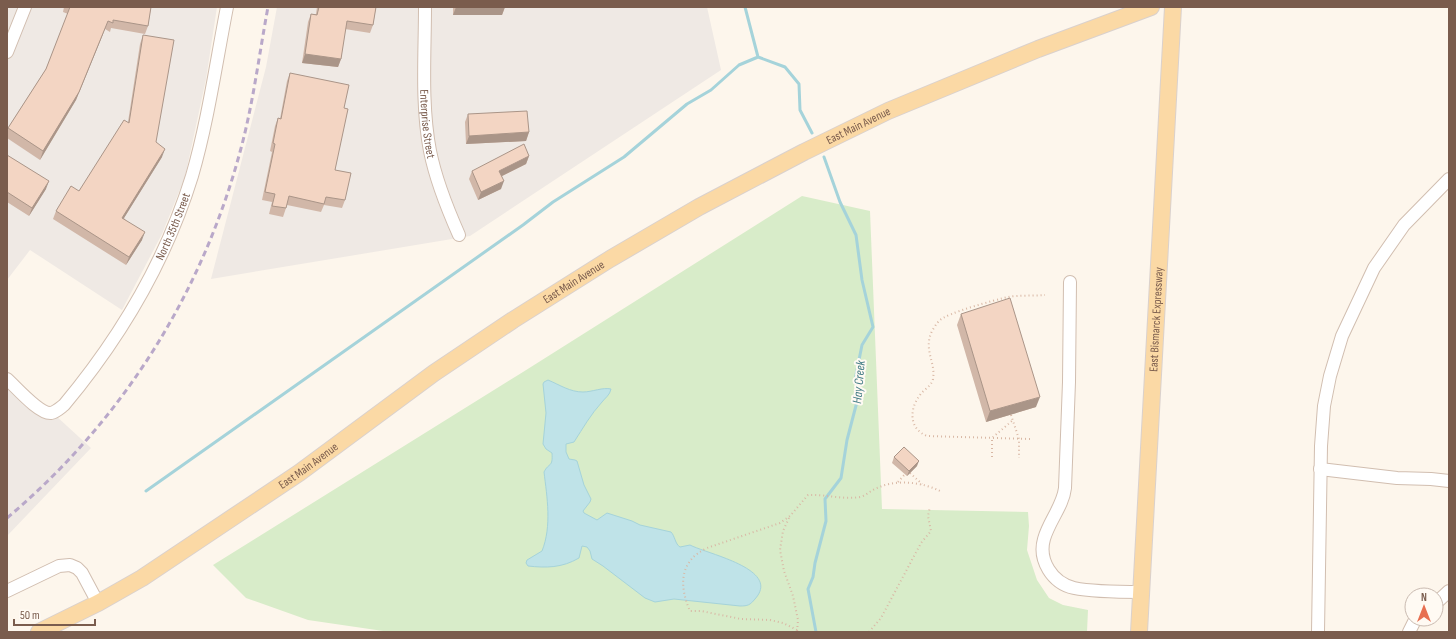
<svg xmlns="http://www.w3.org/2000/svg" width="1456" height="639" font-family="'Sofia Sans Condensed',sans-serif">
  <rect width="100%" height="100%" fill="#fdf6ec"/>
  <path fill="#efe9e4" d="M7 7H217L206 79 185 177 162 234 122 310 30 250 7 280Z
    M277 7H707L721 70 470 236 211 279 266 67Z
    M7 371 91 448 7 536Z"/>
  <path fill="#d8ecc9" d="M802 196 870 211 882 509 1028 512 1029 526 1027 550 1037 580 1049 598 1063 605 1088 610 1087 632H390L308 620 246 598 213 565 523 372Z"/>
  <path fill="#bfe3e8" stroke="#a5d3da" d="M548 380C560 385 570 392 583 392 592 392 603 387 611 389 610 395 605 398 602 402 591 414 583 428 574 442L566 444V452L569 459 575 460 577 461 584 485 591 499 590 502 583 511 584 513 597 520 607 513 632 521 640 525 671 532C675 536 675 544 680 547L690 545C707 554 782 569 755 599 750 605 748 606 740 606L674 599 655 602 645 598 603 566 592 559 590 551 587 547 582 546 579 558C562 568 546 568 528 566L526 563 527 560 542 551C552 526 547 497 544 472 549 462 553 468 552 453L546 449 543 444 546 413 543 384 544 382Z"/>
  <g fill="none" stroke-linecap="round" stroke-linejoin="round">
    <path stroke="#a5d3da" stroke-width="3" d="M745 7 758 57 785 67 799 84 800 110 812 133
      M146 491 523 225 553 202 624 157 687 104 711 90 739 65 758 57
      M816 632 808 589 813 577 815 563 826 521 825 499 841 478 847 440 859 394 855 380 862 345 873 327 862 280 856 235 840 202 824 157"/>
    <defs>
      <g id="minor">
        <path id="s1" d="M425 7C425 54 421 104 430 151 436 181 447 208 459 235"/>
        <path d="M7 52 25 7"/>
        <path d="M1070 282 1069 382 1065 488C1063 506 1049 521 1044 539 1038 560 1052 583 1074 588 1093 592 1121 592 1142 592"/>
        <path id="s2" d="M7 379C16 387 39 414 51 413 56 412 60 408 64 405 120 338 166 260 192 176 208 121 216 63 227 7"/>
        <path d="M1320 469 1397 478 1431 479 1449 481"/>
        <path d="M7 591 59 566 70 565 77 568 82 573 98 603"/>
        <path d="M1436 603 1449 591"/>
        <path d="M1318 632 1321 446 1324 406 1330 376 1342 336 1374 268 1404 225 1449 179"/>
        <path d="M1409 632 1414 622 1418 619"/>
      </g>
      <g id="major">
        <path id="s3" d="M39 632 98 603 142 578 299 473 434 373 513 320 610 259 699 207 804 152 888 111 1038 49 1151 7"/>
        <path id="s4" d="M1139 632 1173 7"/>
      </g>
    </defs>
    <use href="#minor" stroke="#d1beb0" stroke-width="14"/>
    <use href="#major" stroke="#dad1cd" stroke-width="18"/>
    <path stroke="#d9b8a5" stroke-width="2" stroke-dasharray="1 3" stroke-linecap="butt" d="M1011 415 1019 439V458
      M1030 439 927 436C909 429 909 409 920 395 924 389 931 387 933 379 936 362 923 350 932 331 934 328 936 324 939 321 946 313 995 300 1008 297 1019 295 1033 296 1045 295
      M992 457V438L1013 420
      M910 473 922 484
      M898 482 905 474
      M789 518 783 531 780 550 784 571 793 596 798 620 797 632
      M797 630 783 623 770 620 741 619 701 611H690C679 586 679 561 707 548L780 523 790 516 808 495C825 494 843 500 860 497 866 496 871 490 877 488 896 479 922 482 940 491
      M869 632 881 618 921 543 931 531 928 516 930 507"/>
    <use href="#minor" stroke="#fff" stroke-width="12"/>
    <use href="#major" stroke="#fbd9a5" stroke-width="16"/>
    <path stroke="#b9a8c9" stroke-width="3" stroke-dasharray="6 4" stroke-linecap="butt" d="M7 518C121 422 201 296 240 152 253 105 259 55 268 7"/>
  </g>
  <path fill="#d1b7a8" d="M64 7H151L148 26 145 34 111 28 110 32 105 29 76 100 40 160 7 138V131L8 128 46 69 68 14 63 12Z
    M317 7H376L373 25 370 33 345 29 341 59 338 67 302 63 308 22 311 14H316Z
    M453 7H505L502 15H453Z
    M143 35 156 142 162 157 124 218 142 240 126 265 53 219 56 211 79 191 128 122 140 44Z
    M290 73 344 108 335 170 345 200 342 208 324 205 321 212 287 205 283 217 269 214 272 202 262 200 272 152 270 151 275 126 278 118 280 119 287 81Z
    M468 114 529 132 526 141 466 144 465 122Z
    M7 155 46 189 29 216 7 202Z
    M529 156 526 164 502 176 501 189 478 200 469 179 472 171Z
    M961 314 1036 407 986 422 957 325Z
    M894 457 917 466 907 476 892 463Z"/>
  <path fill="#aa9588" d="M456 7H505L502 15H453Z
    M105 29 76 100 40 160 43 151Z
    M305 54 341 59 338 67 302 63Z
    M529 132 526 141 466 144 469 136Z
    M165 149 162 157 119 226 122 218Z
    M529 156 526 164 496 179 499 171Z
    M49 181 46 189 29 216 32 208Z
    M504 181 501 189 478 200 481 192Z
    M145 232 142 240 126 265 129 257Z
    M1040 397 1036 407 986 422 990 411Z
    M919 461 917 466 907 476 909 471Z"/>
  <path fill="#f3d5c3" stroke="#aa9588" d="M70 7H151L148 26 113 20V23L108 21 79 92 43 151 8 128 46 69Z
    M319 7H376L373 25 347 21 341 59 305 54 311 14 317 15Z
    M143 35 174 40 156 142 165 149 122 218 145 232 129 257 56 211 71 186 79 191 124 120 129 123Z
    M290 73 349 85 344 108 348 109 335 170 351 173 345 200 326 197 324 204 289 196 286 208 272 206 275 194 265 192 275 144 273 143 278 118 281 119Z
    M527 111 529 132 469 136 468 114Z
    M524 144 529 156 499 171 504 181 481 192 472 171Z
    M7 155 49 181 32 208 7 192Z
    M1010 298 1040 397 990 411 961 314Z
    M904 447 919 461 909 471 894 457Z"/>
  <g text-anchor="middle" stroke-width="4" stroke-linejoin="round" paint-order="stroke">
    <g font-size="12" fill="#7a5c4d" stroke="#fffaf3">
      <text dy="4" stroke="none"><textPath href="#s1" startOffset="117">Enterprise Street</textPath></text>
      <text dy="4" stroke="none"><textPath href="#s3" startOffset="965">East Main Avenue</textPath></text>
      <text dy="4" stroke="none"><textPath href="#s2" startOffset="282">North 35th Street</textPath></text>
      <text dy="4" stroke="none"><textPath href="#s3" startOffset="640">East Main Avenue</textPath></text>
      <text dy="4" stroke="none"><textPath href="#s4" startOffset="313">East Bismarck Expressway</textPath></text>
      <text dy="4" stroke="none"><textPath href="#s3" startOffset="317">East Main Avenue</textPath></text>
    </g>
    <g font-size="13" font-style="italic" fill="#437c86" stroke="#fffaf3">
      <text transform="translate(858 382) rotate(-85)" y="5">Hay Creek</text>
    </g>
  </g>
  <rect width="1456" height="639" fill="none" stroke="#7a5c4d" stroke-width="16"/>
  <g transform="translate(1424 607)"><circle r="19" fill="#fffaf3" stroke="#cabbb1"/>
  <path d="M0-3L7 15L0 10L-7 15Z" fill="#e76f51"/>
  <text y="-6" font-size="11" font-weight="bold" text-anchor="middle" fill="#7a5c4d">N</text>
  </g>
  <path d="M14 619v6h81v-6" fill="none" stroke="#7a5c4d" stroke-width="2"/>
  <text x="20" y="619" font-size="12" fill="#7a5c4d" stroke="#fffaf3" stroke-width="3" paint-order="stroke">50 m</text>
</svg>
